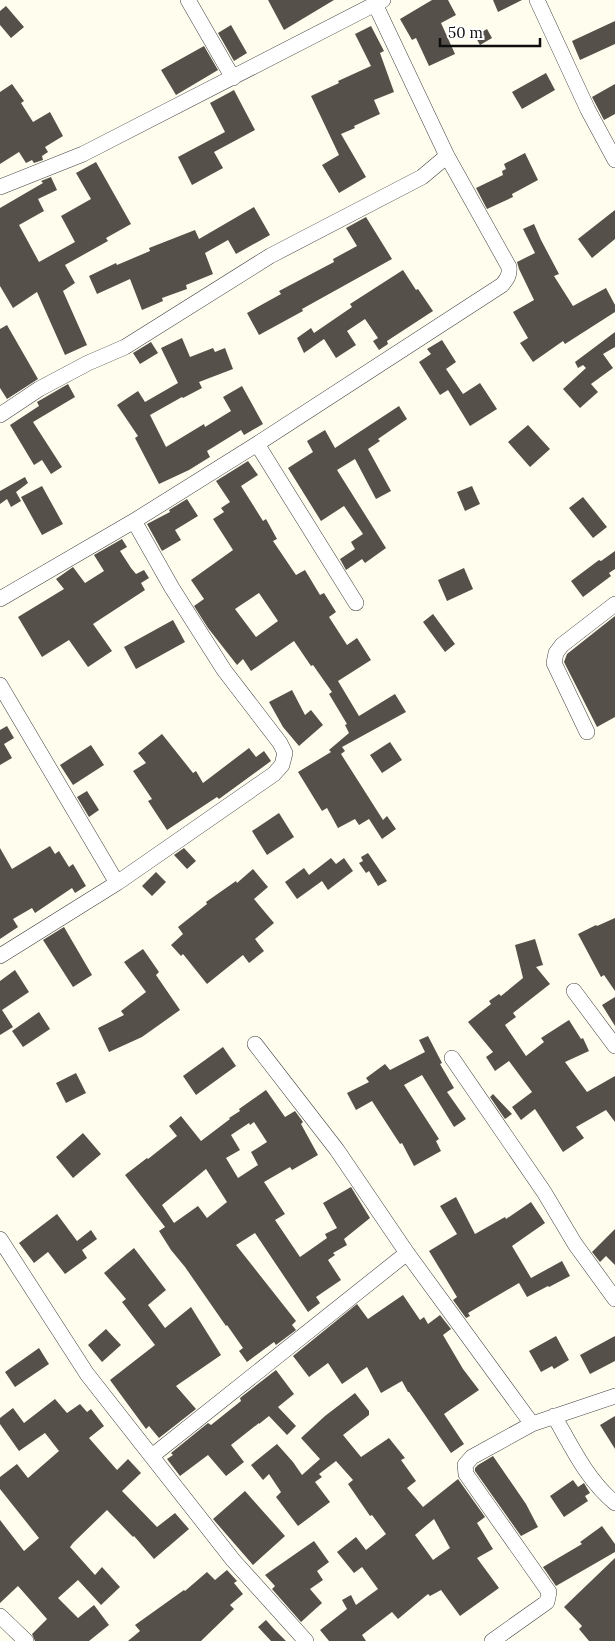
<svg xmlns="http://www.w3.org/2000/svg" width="615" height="1641" font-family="Lora,serif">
  <rect width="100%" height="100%" fill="#fffdee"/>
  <path fill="#56504a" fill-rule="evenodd" d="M268 0H334L284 30Z
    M432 0H448L456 15 441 23 455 54 429 66 416 38 412 40 400 19Z
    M493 0H522L498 12Z
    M6 6 24 27 11 38 0 25V11Z
    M615 21V44L580 60 572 41Z
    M231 25 247 53 234 61 218 33Z
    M371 26 384 51 380 53 394 92 374 100 380 114 354 126 355 128 341 134 366 177 339 193 322 165 339 155 311 96 339 83 338 81 371 66 355 34Z
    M487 29 492 38 480 45 475 36Z
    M204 46 218 70 176 95 161 70Z
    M546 73 555 90 522 109 512 92Z
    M12 84 24 101 21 103 33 122 50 112 63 136 45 147 48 152 42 156 43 160 34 163 32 160 26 163 19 152 0 164V92Z
    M615 84V114L604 120 592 97Z
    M234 90 255 130 214 152 223 168 192 185 178 157 225 132 210 103Z
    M525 153 538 180 512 194 513 197 487 209 476 188 503 175 502 171 506 169 504 164Z
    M96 162 131 224 106 238 108 241 65 265 75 283 63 291 87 345 65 355 37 292 13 308 0 286V208L43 183 41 181 51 177 57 190 38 199 44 211 19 225 39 262 75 242 61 216 91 199 76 173Z
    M254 207 270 235 236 254 228 240 205 253 213 274 186 285 187 289 162 298 163 301 142 310 130 279 97 294 89 276 116 263 117 265 150 251 149 248 195 230 199 239Z
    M615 210V239L592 258 578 239Z
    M366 217 392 259 302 309 303 311 259 335 247 313 281 294 279 291 334 262 333 259 357 246 346 228Z
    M534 224 541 240 559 274 554 276 573 306 606 288 615 305V312L565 344 563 341 533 362 520 343 528 338 513 312 534 300 519 269 517 262 535 253 523 229Z
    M403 270 416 290 418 289 433 311 387 341 388 344 379 350 373 341 378 338 365 319 347 331 356 345 336 358 324 339 304 353 297 338 311 328 314 333 352 307 350 304Z
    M7 325 38 379 7 399 0 388V329Z
    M615 332V347L603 354 613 368 591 384 598 392 580 408 563 389 586 368 583 365 578 368 575 362Z
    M182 338 190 357 213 348 215 352 225 348 233 369 199 382 202 388 183 398 182 397 150 415 166 447 204 424 205 427 231 411 223 397 242 386 263 424 244 435 241 430 207 451 210 457 189 470 159 484 135 438 138 436 117 405 138 391 145 402 178 383 161 348Z
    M442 340 456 362 446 369 463 394 480 383 497 409 470 426 448 390 440 395 419 362 431 354 427 349Z
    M151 342 158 353 140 364 133 353Z
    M68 384 75 397 33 422 62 467 51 474 42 460 34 465 10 425 39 406 37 402Z
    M399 406 407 419 378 439 380 441 368 449 391 491 376 499 355 459 337 470 386 548 365 563 362 559 346 570 340 559 355 549 351 542 363 534 344 506 321 521 288 468 313 452 307 441 325 430 335 448Z
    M528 425 550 449 530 467 508 442Z
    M248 461 258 475 241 486 263 521 266 519 277 539 273 541 296 575 305 570 320 595 324 593 336 612 329 617 347 645 357 638 371 660 338 681 359 716 395 694 406 712 342 747 345 751 341 754 383 820 387 816 396 829 382 839 369 819 359 825 355 819 338 828 327 808 322 811 298 772 331 752 329 750 349 733 345 725 347 724 329 694 332 692 313 665 311 666 294 641 251 671 243 659 237 665 208 628 194 606 204 599 191 580 233 550 213 519 224 512 221 508 230 502 216 481ZM259 593 278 621 256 637 235 609Z
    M25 477 28 483 16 492 21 501 11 507 7 499 0 504V491Z
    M42 486 63 524 42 535 21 497Z
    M472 486 480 504 465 511 457 492Z
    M583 497 607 527 593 538 569 508Z
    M187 499 198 516 175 530 181 540 162 551 147 524 170 512 169 510Z
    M122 539 127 547 120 551 131 568 136 574 144 570 149 578 141 583 145 590 93 624 112 651 88 667 69 640 42 657 18 617 64 589 56 579 73 567 85 583 104 571 94 555Z
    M615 551V569L609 573 611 576 583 597 571 581 599 560 601 561Z
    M464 568 473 589 447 601 438 580Z
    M433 614 455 644 445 652 423 622Z
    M615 616V717L597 727 564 662 567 654Z
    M173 620 185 642 136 669 124 647Z
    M292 690 305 715 311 710 323 725 299 746 283 727 269 702Z
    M7 726 14 738 4 744 12 758 0 765V730Z
    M162 734 193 773 196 771 203 783 249 748 256 757 264 751 271 761 219 799 217 797 167 830 148 801 152 799 133 771 146 763 138 753Z
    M390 742 402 760 382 773 370 755Z
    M91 745 104 765 73 785 60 765Z
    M87 791 99 810 89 817 77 797Z
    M279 813 294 837 267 855 252 831Z
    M50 846 55 854 59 851 69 867 73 864 86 886 75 893 72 888 35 913 32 908 13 919 18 927 0 939V848L12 869Z
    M184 848 196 861 187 869 174 855Z
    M368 853 387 881 378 886 369 871 366 873 359 863 363 861 361 857Z
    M331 858 336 864 344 858 353 871 328 890 322 881 297 899 285 882 304 868 309 875Z
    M253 869 268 887 254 899 274 923 255 939 264 951 249 963 243 955 207 984 183 954 181 956 171 945 183 934 178 927 207 904 206 902 236 881 237 883Z
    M156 872 166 882 152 896 142 886Z
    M615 918V991L604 975 601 977 578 934 596 925 597 926Z
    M64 927 92 975 73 987 43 940Z
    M535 939 543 965 536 967 550 984 513 1013 516 1017 505 1025 526 1056 544 1042 541 1038 569 1020 581 1039 583 1038 589 1051 565 1062 587 1092 615 1076V1122L606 1110 576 1127 584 1138 563 1152 535 1109 521 1120 512 1107 532 1092 509 1061 495 1071 486 1057 493 1052 468 1022 491 1004 489 1001 499 994 501 996 523 978 515 945Z
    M143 949 159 972 156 975 180 1010 142 1037 109 1052 98 1028 124 1015 121 1011 146 992 124 962Z
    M15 970 29 992 2 1010 13 1027 0 1035V981Z
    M615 997V1026L602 1005Z
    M39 1012 50 1029 23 1047 12 1031Z
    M428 1036 442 1063 440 1064 454 1088 447 1092 466 1119 454 1127 422 1075 404 1085 439 1139 436 1141 441 1151 414 1166 402 1143 400 1144 372 1101 356 1110 347 1093 369 1082 366 1078 385 1064 390 1070 425 1052 419 1040Z
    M223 1047 236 1066 196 1095 183 1076Z
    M76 1073 86 1093 66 1103 56 1083Z
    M266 1090 285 1117 295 1111 303 1122 301 1124 318 1155 292 1170 290 1167 264 1182 285 1214 275 1220 300 1257 327 1238 325 1234 337 1228 323 1203 351 1187 370 1218 344 1239 347 1245 333 1253 335 1255 328 1260 341 1280 316 1297 320 1303 308 1312 255 1233 236 1245 296 1321 292 1325 296 1330 276 1345 274 1342 247 1362 239 1351 243 1348 227 1325 226 1326 185 1267 171 1250 159 1231 165 1227 125 1175 147 1158 148 1159 177 1136 169 1126 181 1116 201 1141 230 1119 229 1118 240 1111 239 1109ZM254 1122 267 1142 251 1152 258 1165 238 1178 226 1158 240 1150 231 1135 249 1123 250 1125ZM206 1169 227 1202 207 1218 198 1206 174 1223 162 1205Z
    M493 1094 512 1114 505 1119 490 1097Z
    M83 1133 101 1154 73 1178 56 1157Z
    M456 1197 475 1234 505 1217 506 1219 531 1202 545 1223 512 1246 531 1278 562 1261 570 1276 549 1287 548 1286 527 1297 519 1283 468 1313 470 1316 466 1318 453 1300 457 1297 429 1251 457 1234 440 1206Z
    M57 1214 77 1241 91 1230 97 1239 82 1250 87 1258 65 1274 48 1252 34 1263 19 1243Z
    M615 1229V1265L606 1256 600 1262 592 1252Z
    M134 1248 166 1290 148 1305 165 1328 191 1307 221 1355 176 1386 196 1409 159 1438 149 1426 146 1429 110 1380 155 1345 122 1302 126 1299 104 1273Z
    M403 1295 420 1320 424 1317 428 1324 440 1315 451 1329 443 1335 463 1369 479 1390 444 1414 464 1444 451 1453 409 1392H408L402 1381 381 1393 367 1367 342 1384 328 1363 309 1377 293 1356 357 1304 368 1319Z
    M106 1329 121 1345 102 1362 88 1345Z
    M556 1336 569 1360 554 1369 552 1366 541 1372 529 1351Z
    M615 1336V1361L590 1374 580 1355Z
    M39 1348 49 1364 15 1387 5 1372Z
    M276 1370 294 1394 278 1407 296 1426 287 1435 269 1416 259 1424V1423L231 1445 244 1462 226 1476 208 1455 180 1476 167 1459 173 1455 171 1453 208 1423 211 1425 241 1401 240 1398Z
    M355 1393 369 1411V1415L343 1435 361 1457 389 1438 405 1458 401 1460 416 1481 407 1488 423 1507 458 1479 485 1517 477 1523 493 1549 477 1558 499 1588 460 1616 441 1590 430 1596 428 1594 398 1619 392 1612 362 1635 366 1641H329L320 1630 347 1609 342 1600 351 1595 356 1605 378 1589 362 1567 354 1573 337 1552 356 1537 366 1550 386 1534 372 1515 370 1516 348 1484 353 1480 336 1461 319 1474 322 1477 315 1482 330 1502 298 1526 276 1497 281 1492 269 1474 263 1480 251 1465 277 1444 293 1462 302 1475 320 1459 301 1438 325 1416ZM434 1519 450 1548 433 1560 415 1535Z
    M55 1399 67 1413 80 1404 87 1412 91 1409 104 1426 89 1438 117 1470 128 1459 141 1473 122 1491 157 1527 175 1513 189 1529 154 1559 134 1536 133 1537 107 1510 73 1543 70 1547 95 1575 102 1567 120 1587 101 1605 78 1580 58 1598 78 1618 94 1605 109 1625 89 1641H35L32 1634 47 1619 18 1586 0 1603V1520L24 1551 39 1538 0 1489V1477L17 1464 28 1478 59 1451 45 1433 19 1451 0 1424V1418L13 1408 24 1423Z
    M615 1416V1449L600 1425Z
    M493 1456 526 1504 538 1527 521 1536 475 1471V1468L478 1465Z
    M573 1480 578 1487 584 1483 590 1493 585 1496 588 1501 564 1517 550 1496Z
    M245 1491 285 1536 253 1565 213 1519Z
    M602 1526 615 1544V1552L556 1586 543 1567 582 1544 580 1542Z
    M314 1541 329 1562 317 1571 323 1580 310 1589 322 1603 301 1622 272 1589 275 1586 265 1575Z
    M615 1558V1641H589L579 1629 582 1626 564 1607Z
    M227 1570 237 1581 234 1583 243 1594 230 1605 234 1609 201 1641H128L140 1631 135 1625 184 1590 185 1591 207 1572 215 1580Z
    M266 1620 274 1629 286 1641H271L258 1627Z"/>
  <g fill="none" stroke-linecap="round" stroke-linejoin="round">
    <defs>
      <path id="minor" d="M188 0 233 78
        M537 0 588 110 615 160
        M0 187 83 154 383 0
        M0 415 39 389 88 363 125 347 270 256 422 177 447 156
        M257 444 356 603
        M0 599 134 521 257 444 502 285C507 279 510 275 509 267L447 156 375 4
        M0 685 117 883
        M587 732 554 663 556 653 562 645 615 604
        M0 956 117 883 274 774 282 765 285 753 280 743 224 670 172 588 134 521
        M574 991 615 1046
        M255 1044 337 1150 407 1253 532 1424 615 1396
        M452 1058 544 1192 575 1244 615 1299
        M0 1239 87 1374 233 1560 306 1641
        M554 1416C572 1447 587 1480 615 1503
        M152 1456 407 1253
        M0 1616 26 1641
        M492 1641 547 1602 549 1592 466 1474 465 1465 472 1457 532 1424"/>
    </defs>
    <use href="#minor" stroke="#414141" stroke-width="16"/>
    <use href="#minor" stroke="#fff" stroke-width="15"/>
  </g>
  <path d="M440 38v8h100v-8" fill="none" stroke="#0e0e0e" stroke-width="2.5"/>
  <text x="448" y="38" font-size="15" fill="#0e0e0e" stroke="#ffffff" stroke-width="4" paint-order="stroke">50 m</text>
</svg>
